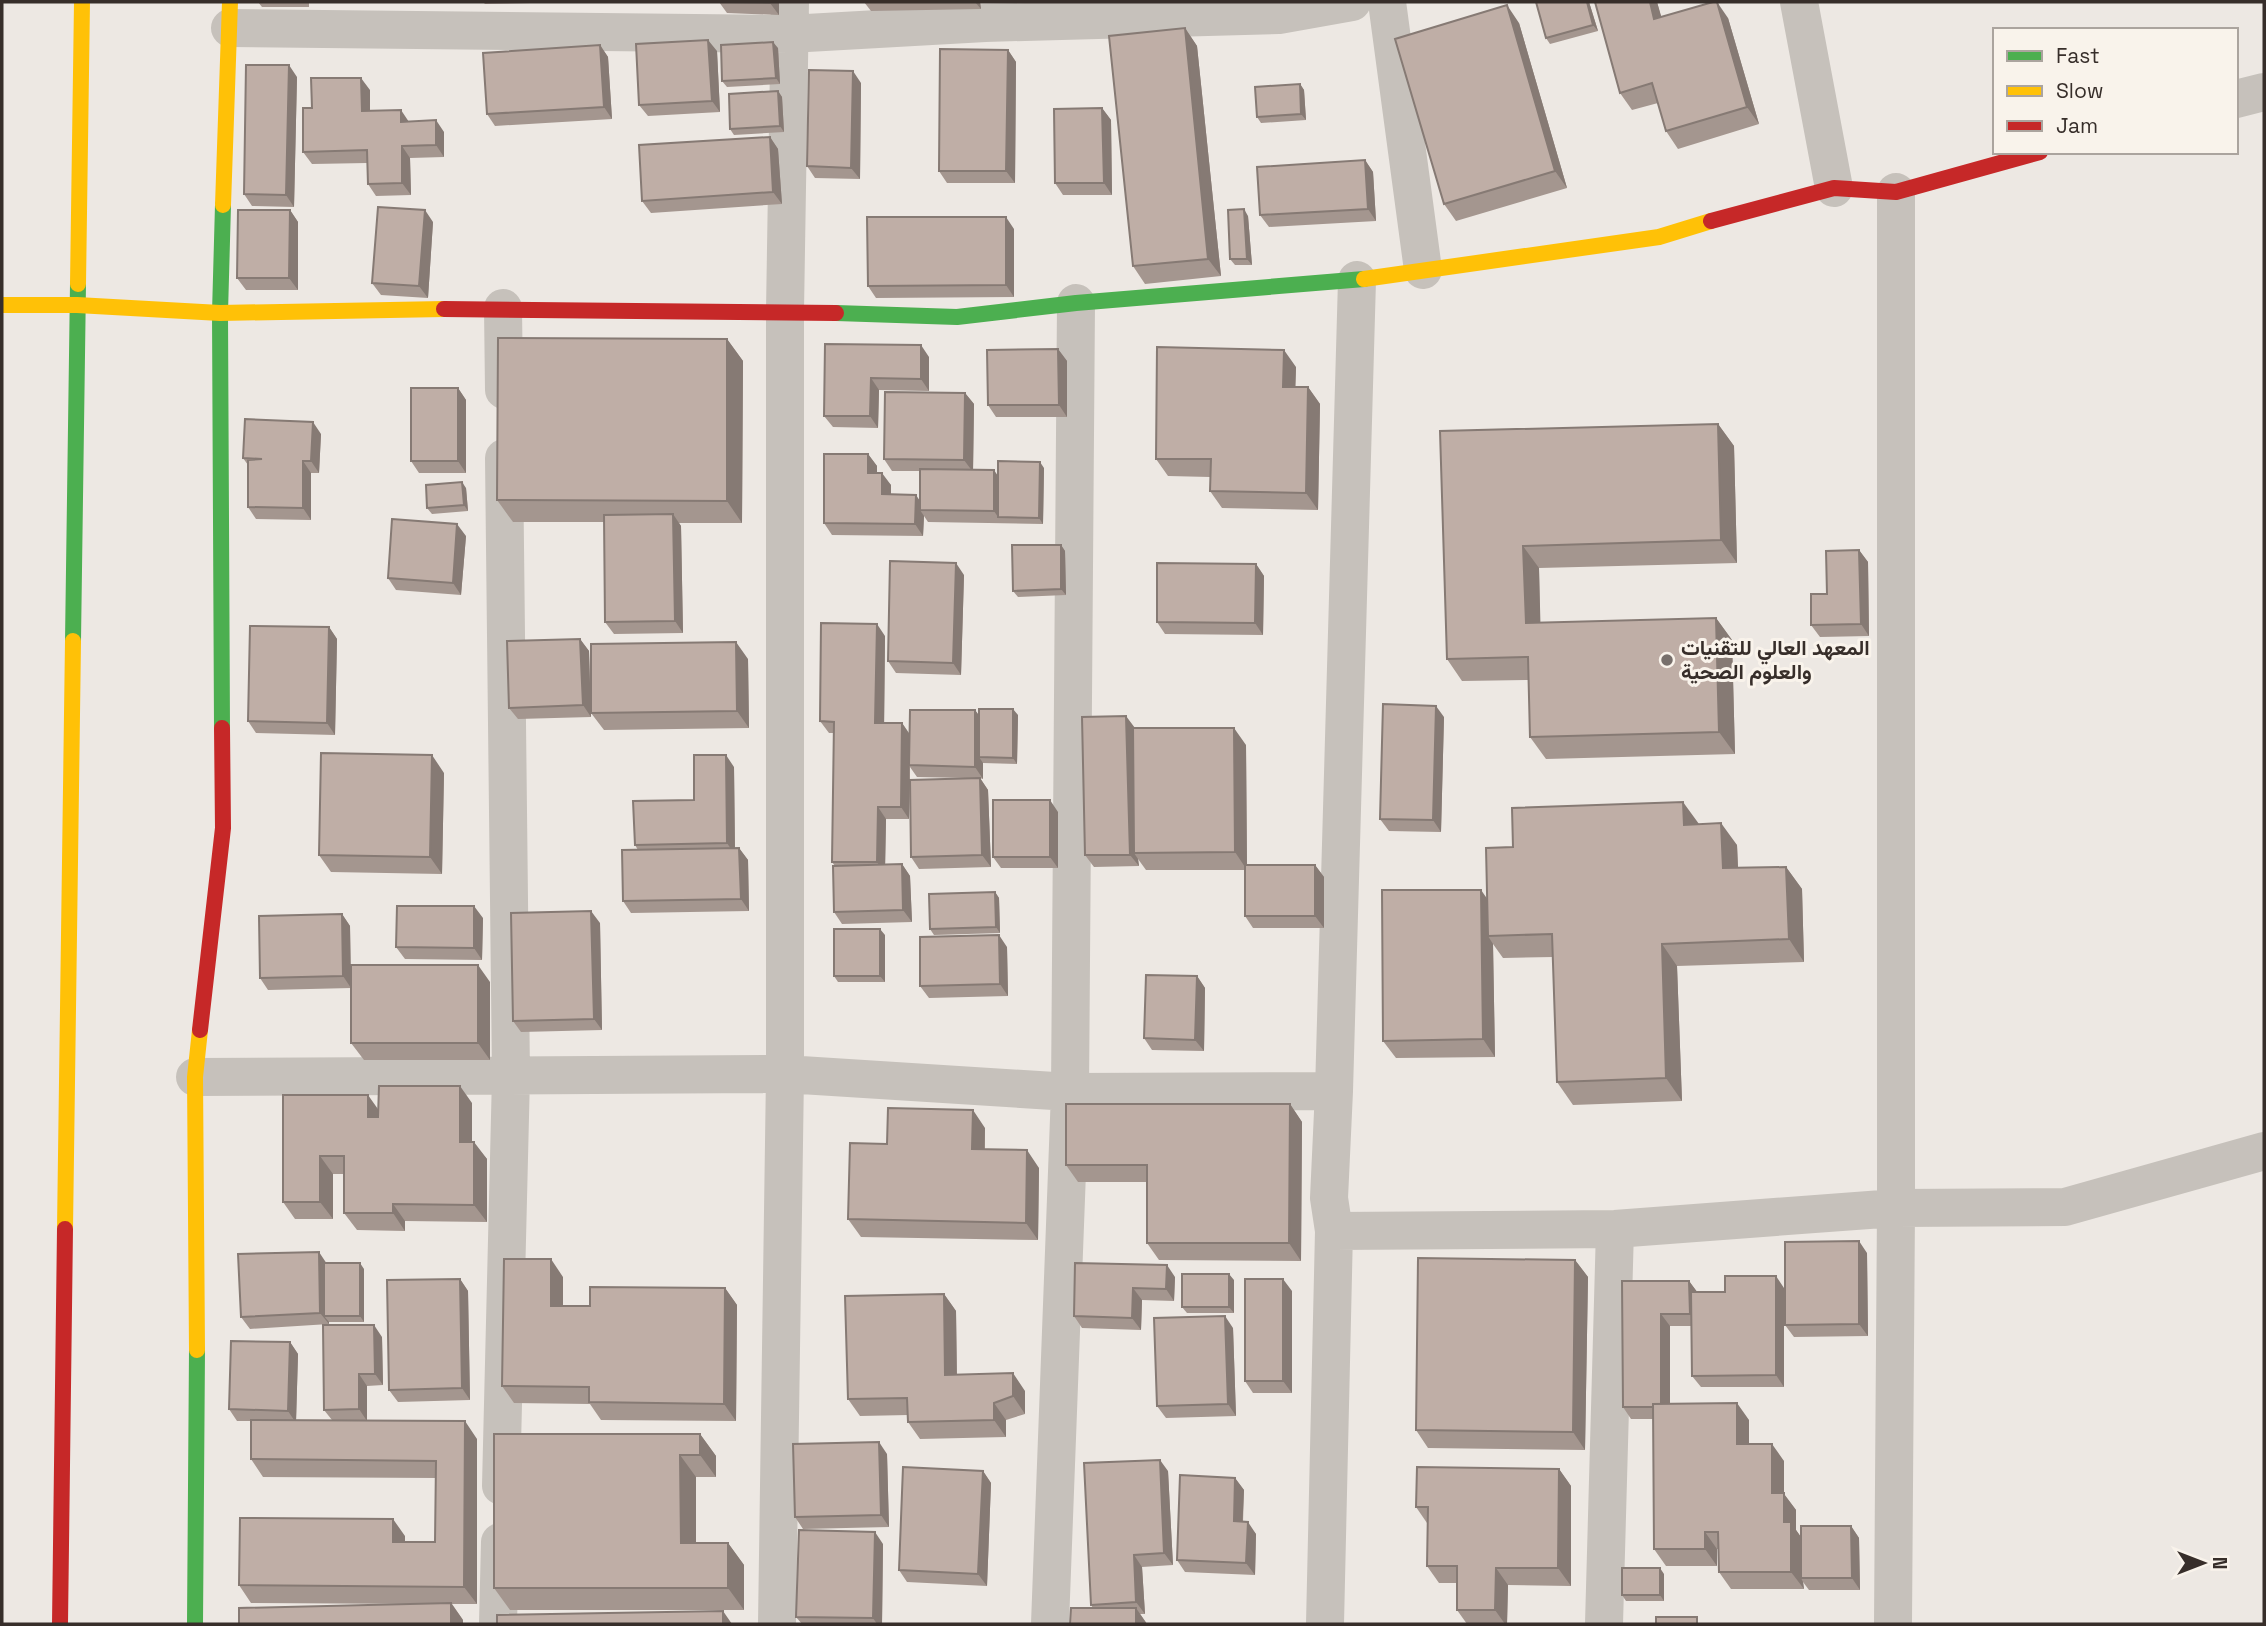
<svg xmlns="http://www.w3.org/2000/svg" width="2266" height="1626" font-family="'Space Grotesk',Vazirmatn,sans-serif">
  <rect width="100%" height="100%" fill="#ede8e3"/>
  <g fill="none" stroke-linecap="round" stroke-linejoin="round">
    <path stroke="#c6c1bb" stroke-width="38" d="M1387 2 1423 270
      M1799 2 1834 188
      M230 28 789 34 985 23 1279 15 1352 2
      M2236 99 2264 92
      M503 308 504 390
      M195 1077 785 1074 1070 1092 1334 1091
      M1334 1231 1615 1229 1896 1208 2065 1207 2264 1151
      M501 1486 511 1076 504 458
      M498 1624 500 1542
      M777 1624 785 1074V311L790 2
      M1050 1624 1070 1092 1076 303
      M1325 1624 1334 1231 1329 1198 1334 1091 1357 280
      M1604 1624 1615 1229
      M1893 1624 1896 1208V192"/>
    <path stroke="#4caf50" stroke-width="16" d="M836 313 957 317 1076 303 1364 279
      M73 641 78 284
      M222 728 220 313 223 205
      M195 1624 197 1350"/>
    <path stroke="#ffc107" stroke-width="16" d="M223 205 230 2
      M1364 279 1659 237 1711 221
      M78 284 82 2
      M2 305H77L220 313 444 309
      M65 1229 73 641
      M197 1350 195 1077 200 1030"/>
    <path stroke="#c62828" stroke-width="16" d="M1711 221 1834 188 1896 192 2040 152
      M444 309 836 313
      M200 1030 223 828 222 728
      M60 1624 65 1229"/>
  </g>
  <path fill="#a4968f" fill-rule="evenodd" d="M258 2H309V7H262Z
    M483 2H576L485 4Z
    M719 2H779V15L727 13Z
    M864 2H980L981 9 871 11Z
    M1589 2 1598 31 1550 44 1546 38Z
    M1595 2H1657L1661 17 1728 18 1759 124 1678 149 1666 131 1658 103 1632 110 1620 93Z
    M1519 23 1567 188 1456 221 1444 204Z
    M1185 28 1197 46 1221 276 1145 284 1133 266Z
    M600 45 608 57 612 119 495 126 487 114Z
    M778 48 780 84 727 87 722 81Z
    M1008 50 1016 62 1015 183H947L939 171Z
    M717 51 720 112 648 116 639 105Z
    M297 77 294 207 252 206 244 194Z
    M861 83 860 179 815 178 807 166Z
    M1300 84 1304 90 1306 120 1261 123 1257 117Z
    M370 90V111L444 132V157L410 158 411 195 376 196 368 184 367 163 312 164 303 152 312 108Z
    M778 91 782 97 784 132 734 135 730 129Z
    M1102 108 1111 120 1112 195H1063L1055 183Z
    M770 137 778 149 782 204 651 213 642 201Z
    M1365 160 1373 172 1376 221 1269 227 1260 215Z
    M290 210 298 222V290H246L237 278Z
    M1248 216 1252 265H1235L1230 259Z
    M433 222 428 298 381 295 372 283Z
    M1014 229V297L876 298 868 286Z
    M727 339 743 361 742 523H679L681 526 683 633 614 634 605 622 604 522H513L497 500Z
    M825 344 929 357V391L879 390 878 428 833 427 824 416Z
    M1058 349 1067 361V417H996L988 405Z
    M1296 367 1295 387H1308L1320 404 1318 510 1222 508 1210 491V477L1168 476 1156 459Z
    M458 388 466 400V473H419L411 461Z
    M965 393 974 404 973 470 998 476 1044 468 1043 524 928 522 924 516 923 536 832 535 824 523 868 454 877 466V473L891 485V494L920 500V471H892L884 459Z
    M1718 424 1734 446 1737 563 1539 568 1540 623 1716 618 1732 640 1735 754 1546 759 1530 737 1529 680 1462 681 1447 659 1440 431Z
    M321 434 319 473H311V520L256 519 248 507V465L243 458Z
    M466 488 468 511 432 514 427 508Z
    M466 536 461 595 396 590 388 578Z
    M1061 545 1065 551 1066 595 1018 597 1013 591Z
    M1859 550 1868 562 1869 636 1820 637 1811 625 1827 594Z
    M1256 564 1264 576 1263 635 1165 634 1157 622Z
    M964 575 961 675 896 673 888 661Z
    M329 627 337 639 335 735 256 733 248 721Z
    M885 636 884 723H902L909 733 975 710 979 716 1018 715 1017 764 983 763V779L980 778 988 790 991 867 919 869 911 857 910 786 909 819H886L885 864H902L910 876 912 922 842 924 834 912 835 866 832 862 834 733H829L820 721ZM910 767 917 777 965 778 910 780Z
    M580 639 589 651 591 717 518 719 509 708Z
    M748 659 749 728 604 730 591 713Z
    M1444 717 1441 832 1389 831 1380 819Z
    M1135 728 1246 745 1247 865H1315L1324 877V928H1253L1245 916V870H1146L1138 859 1139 866 1094 867 1085 855Z
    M734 767 735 848H739L748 860 749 911 631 913 623 901 638 850 635 845 694 800Z
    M444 773 442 874 331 872 319 855Z
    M1058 812V868H1001L993 857Z
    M1699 824 1737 845 1738 868 1786 867 1802 889 1804 962 1677 966 1682 1101 1573 1105 1557 1082 1553 957 1503 958 1493 944 1495 1057 1396 1058 1383 1041 1487 898 1513 847Z
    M995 892 999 898 1000 933 934 935 930 929Z
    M342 914 350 926 351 988 268 990 260 978Z
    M483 918 482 960 405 959 396 947Z
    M600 923 602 1030 521 1032 513 1021Z
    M885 935V982H838L834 976Z
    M1007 947 1008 996 929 998 920 986Z
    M1197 976 1205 988 1204 1051 1152 1050 1144 1038Z
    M490 982V1060H364L351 1043Z
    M283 1095 379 1110 472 1103V1142L487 1159V1222L405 1221V1231L357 1230 344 1213V1174H333V1219H295L283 1202Z
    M1290 1104 1302 1122 1301 1261 1159 1260 1147 1243V1182H1078L1066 1165Z
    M985 1128V1149L1039 1168 1038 1240 861 1237 848 1219 887 1144Z
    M1867 1253 1868 1336 1794 1337 1785 1325Z
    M1575 1260 1588 1277 1585 1450 1428 1448 1416 1430Z
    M326 1263 364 1269V1322H329V1324L250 1329 241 1317Z
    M1075 1263 1175 1277 1174 1301 1142 1300 1141 1330 1082 1328 1074 1316Z
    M563 1277V1306H590L725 1288 737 1305 736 1421 601 1420 590 1404 514 1403 502 1386Z
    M460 1279 468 1291 470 1400 398 1402 389 1390Z
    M1234 1280V1313H1187L1182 1307Z
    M1622 1281H1689L1697 1292H1725L1784 1288V1387H1701L1692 1376V1326H1670V1403L1749 1420V1444L1784 1461V1494L1796 1510V1530L1801 1537 1851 1526 1859 1538 1860 1590H1809L1803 1582 1804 1589H1731L1719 1572 1718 1549H1717V1566H1666L1654 1549 1653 1419H1631L1623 1407Z
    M1292 1291V1393H1253L1245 1381Z
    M944 1294 956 1311 957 1375 1025 1391V1414L1006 1420V1437L920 1439 908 1422V1415L860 1416 848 1399Z
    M1233 1328 1236 1416 1166 1418 1157 1406Z
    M382 1337 383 1385 367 1386V1421L477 1439V1604H452L463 1620 426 1604 251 1603 239 1585 405 1536V1542H435L436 1478 263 1477 251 1459V1421H237L229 1409 290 1342 298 1354 296 1420H332L324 1410Z
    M700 1434 716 1456V1477H696V1543H728L744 1565V1610H510L494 1588Z
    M887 1454 889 1527 803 1529 795 1517Z
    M1559 1469 1571 1486V1586L1508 1585 1507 1624H1467L1457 1610V1583H1439L1427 1566V1523L1416 1507Z
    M983 1471 991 1483 987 1586 907 1582 899 1570Z
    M1168 1471 1173 1565 1142 1567 1145 1614H1140L1147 1624H1070L1093 1608 1091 1605Z
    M1235 1478 1244 1490 1243 1522 1256 1534 1255 1575 1185 1572 1177 1560Z
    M883 1544 882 1624H802L796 1617Z
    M1664 1574V1601H1626L1622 1595Z"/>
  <path fill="#867a74" d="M770 2H779V15L770 3Z
    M975 2H980L981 9Z
    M1587 2H1589L1598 31 1593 25Z
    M1650 2H1657L1667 36 1654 19Z
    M1717 2 1728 18 1759 124 1747 107Z
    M1507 5 1519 23 1567 188 1555 171Z
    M1185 28 1197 46 1221 276 1208 259Z
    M708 40 717 51 720 112 712 101Z
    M773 42 778 48 780 84 776 78Z
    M600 45 608 57 612 119 604 107Z
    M1008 50 1016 62 1015 183 1006 171Z
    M289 65 297 77 294 207 286 195Z
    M853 71 861 83 860 179 851 168Z
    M361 78 370 90V123L362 111Z
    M1300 84 1304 90 1306 120 1301 114Z
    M778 91 782 97 784 132 780 126Z
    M1102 108 1111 120 1112 195 1104 183Z
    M401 110 409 122H401Z
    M436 120 444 132V157L436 145Z
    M770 137 778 149 782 204 773 192Z
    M402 146 410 158 411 195 402 183Z
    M1365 160 1373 172 1376 221 1368 209Z
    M1244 209 1248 216 1252 265 1247 259Z
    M290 210 298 222V290L289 278Z
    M425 210 433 222 428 298 419 286Z
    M1006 217 1014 229V297L1006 285Z
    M727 339 743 361 742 523 727 501Z
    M921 345 929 357V391L921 379Z
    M1058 349 1067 361V417L1059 405Z
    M1284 350 1296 367 1295 404 1283 387Z
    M871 378 879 390 878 428 870 416Z
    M1308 387 1320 404 1318 510 1306 493Z
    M458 388 466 400V473L458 461Z
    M965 393 974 404 973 472 964 460Z
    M313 422 321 434 319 473 311 461Z
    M1718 424 1734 446 1737 563 1721 540Z
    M868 454 877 466V485L868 473Z
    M303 461 311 473V520L303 508Z
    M1040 462 1044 468 1043 524 1039 518Z
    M994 470 1002 482 998 517 994 511Z
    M882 473 891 485V506L882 494Z
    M462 482 466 488 468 511 464 505Z
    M916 495 924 507 920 510 924 516 923 536 915 524Z
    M673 514 681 526 683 633 675 621Z
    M457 524 466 536 461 595 453 583Z
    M1061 545 1065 551 1066 595 1061 589Z
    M1523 546 1539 568 1541 645 1526 623Z
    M1859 550 1868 562 1869 636 1861 624Z
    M956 563 964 575 961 675 953 663Z
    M1256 564 1264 576 1263 635 1255 623Z
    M1716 618 1732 640 1735 754 1719 732Z
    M877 624 885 636 884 735 875 723Z
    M329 627 337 639 335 735 327 723Z
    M580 639 589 651 591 717 583 705Z
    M736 642 748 659 749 728 737 711Z
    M1436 706 1444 717 1441 832 1433 820Z
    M1013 709 1018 715 1017 764 1013 758Z
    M975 710 984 722 979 757 983 763V779L975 767Z
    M1126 716 1135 728 1134 853 1138 859 1139 866 1130 855Z
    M902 723 910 735 909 819 901 807Z
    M1234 728 1246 745 1247 870 1235 852Z
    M432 755 444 773 442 874 430 857Z
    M726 755 734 767 735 855 727 843Z
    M980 778 988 790 991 867 982 855Z
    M1050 800 1058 812V868L1050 857Z
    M1683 802 1699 824 1684 825Z
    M878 807 886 819 885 874 877 862Z
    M1721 823 1737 845 1739 891 1723 868Z
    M739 848 748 860 749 911 741 899Z
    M902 864 910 876 912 922 903 910Z
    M1315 865 1324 877V928L1315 916Z
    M1786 867 1802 889 1804 962 1789 939Z
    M1481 890 1493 907 1488 936 1493 944 1495 1057 1483 1039Z
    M995 892 999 898 1000 933 996 927Z
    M474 906 483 918 482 960 474 948Z
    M591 911 600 923 602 1030 594 1019Z
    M342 914 350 926 351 988 343 976Z
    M880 929 885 935V982L880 976Z
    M999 935 1007 947 1008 996 1000 984Z
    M1662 944 1677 966 1682 1101 1666 1078Z
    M478 965 490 982V1060L478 1043Z
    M1197 976 1205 988 1204 1051 1195 1040Z
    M460 1086 472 1103V1159L460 1142Z
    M368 1095 380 1112V1134L368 1117Z
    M1290 1104 1302 1122 1301 1261 1289 1243Z
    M973 1110 985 1128 984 1166 972 1149Z
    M474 1142 487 1159V1222L474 1205Z
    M1027 1150 1039 1168 1038 1240 1026 1223Z
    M320 1156 333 1174V1219L320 1202Z
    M393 1204 405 1221V1231L393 1213Z
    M1859 1241 1867 1253 1868 1336 1859 1324Z
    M319 1252 327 1264 324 1316 329 1322V1324L320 1313Z
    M551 1259 563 1277V1324L551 1306Z
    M1575 1260 1588 1277 1585 1450 1573 1432Z
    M360 1263 364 1269V1322L360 1316Z
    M1167 1265 1175 1277 1174 1301 1166 1289Z
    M1229 1274 1234 1280V1313L1229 1307Z
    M1776 1276 1784 1288V1387L1776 1375Z
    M460 1279 468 1291 470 1400 462 1388Z
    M1283 1279 1292 1291V1393L1283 1381Z
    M1689 1281 1698 1293V1326L1690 1314Z
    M725 1288 737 1305 736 1421 724 1404Z
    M1133 1288 1142 1300 1141 1330 1132 1318Z
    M944 1294 956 1311 957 1393 945 1375Z
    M1661 1314 1670 1326V1419L1661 1407Z
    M1225 1316 1233 1328 1236 1416 1228 1404Z
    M374 1325 382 1337 383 1385 375 1374Z
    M290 1342 298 1354 296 1423 288 1411Z
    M1013 1373 1025 1391V1414L1013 1396Z
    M359 1374 367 1386V1421L359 1409Z
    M994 1403 1006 1420V1437L994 1420Z
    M1737 1403 1749 1420V1462L1737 1444Z
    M465 1421 477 1439V1604L464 1587Z
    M700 1434 716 1456V1477L700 1455Z
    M879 1442 887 1454 889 1527 881 1515Z
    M1772 1444 1784 1461V1494L1796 1510V1530L1803 1540 1801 1578 1803 1582 1804 1589 1791 1572 1784 1522 1772 1493Z
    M680 1455 696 1477V1565L681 1543Z
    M1160 1460 1168 1471 1173 1565 1164 1553Z
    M1559 1469 1571 1486V1586L1558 1568Z
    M983 1471 991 1483 987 1586 978 1574Z
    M1235 1478 1244 1490 1242 1533 1234 1521Z
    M393 1519 405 1536V1559L393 1542Z
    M1248 1522 1256 1534 1255 1575 1246 1563Z
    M1851 1526 1859 1538 1860 1590 1852 1578Z
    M875 1532 883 1544 882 1624H877L873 1618Z
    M1705 1532 1717 1549V1566L1705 1549Z
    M728 1543 744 1565V1610L728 1588Z
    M1134 1555 1142 1567 1145 1614 1136 1602Z
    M1496 1568 1508 1585 1507 1624H1505L1495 1610Z
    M1660 1568 1664 1574V1601L1660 1595Z
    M451 1603 463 1620V1624H451Z
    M1136 1608 1147 1624H1136Z
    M723 1611 732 1624H723Z"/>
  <path fill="#bfaea6" stroke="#867a74" stroke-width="2" d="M729 2H770V3Z
    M1536 2H1587L1593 25 1546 38Z
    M1595 2H1650L1654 19 1713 2H1717L1747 107 1666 131 1652 83 1620 93Z
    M1507 5 1555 171 1444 204 1395 39Z
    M1185 28 1208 259 1133 266 1109 36Z
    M708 40 712 101 639 105 636 44Z
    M773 42 776 78 722 81 721 45Z
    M600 45 604 107 487 114 483 53Z
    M940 49 1008 50 1006 171H939Z
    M246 65H289L286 195 244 194Z
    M809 70 853 71 851 168 807 166Z
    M311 78H361L362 111 401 110V122L436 120V145L402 146V183L368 184 367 150 303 152V108H312Z
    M1300 84 1301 114 1257 117 1255 87Z
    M778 91 780 126 730 129 729 94Z
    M1102 108 1104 183H1055L1054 109Z
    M770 137 773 192 642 201 639 145Z
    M1365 160 1368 209 1260 215 1257 167Z
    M378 207 425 210 419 286 372 283Z
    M1244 209 1247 259H1230L1228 210Z
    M238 210H290L289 278H237Z
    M867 217H1006V285L868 286Z
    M498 338 727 339V501L497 500Z
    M825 344 921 345V379L871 378 870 416H824Z
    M1157 347 1284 350 1283 387H1308L1306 493 1210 491 1211 459H1156Z
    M1058 349 1059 405H988L987 350Z
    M411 388H458V461H411Z
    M885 392 965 393 964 460 884 459Z
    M245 419 313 422 311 461H303V508L248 507V460L262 459 243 458Z
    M1718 424 1721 540 1523 546 1526 623 1716 618 1719 732 1530 737 1528 657 1447 659 1440 431Z
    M824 454H868V473H882V494L916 495 915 524 824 523Z
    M998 461 1040 462 1039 518 998 517Z
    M920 469 994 470V511L920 510Z
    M462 482 464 505 427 508 426 485Z
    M673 514 675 621 605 622 604 515Z
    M392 519 457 524 453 583 388 578Z
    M1012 545H1061V589L1013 591Z
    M1859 550 1861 624 1811 625V594H1827L1826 551Z
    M890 561 956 563 953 663 888 661Z
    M1157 563 1256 564 1255 623 1157 622Z
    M821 623 877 624 875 723H902L901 807H878L877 862H832L834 722 820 721Z
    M250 626 329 627 327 723 248 721Z
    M580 639 583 705 509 708 507 641Z
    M736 642 737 711 591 713V644Z
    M1383 704 1436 706 1433 820 1380 819Z
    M979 709H1013V758L979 757Z
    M910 710H975V767L909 765Z
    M1126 716 1130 855H1085L1082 717Z
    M1133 728H1234L1235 852 1134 853Z
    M321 753 432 755 430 857 319 855Z
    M694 755H726L727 843 635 845 633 801 694 800Z
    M980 778 982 855 911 857 910 780Z
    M993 800H1050V857H993Z
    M1683 802 1684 825 1721 823 1723 868 1786 867 1789 939 1662 944 1666 1078 1557 1082 1552 934 1488 936 1486 848 1513 847 1512 808Z
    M739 848 741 899 623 901 622 850Z
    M902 864 903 910 834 912 833 866Z
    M1245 865H1315V916H1245Z
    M1382 890H1481L1483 1039 1383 1041Z
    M995 892 996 927 930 929 929 894Z
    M397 906H474V948L396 947Z
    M591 911 594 1019 513 1021 511 913Z
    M342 914 343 976 260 978 259 916Z
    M834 929H880V976H834Z
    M999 935 1000 984 920 986V937Z
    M351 965H478V1043H351Z
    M1146 975 1197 976 1195 1040 1144 1038Z
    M379 1086H460V1142H474V1205L393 1204V1213H344V1156H320V1202H283V1095H368V1117H378Z
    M1066 1104H1290L1289 1243H1147V1165H1066Z
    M888 1108 973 1110 972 1149 1027 1150 1026 1223 848 1219 850 1143 887 1144Z
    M1859 1241V1324L1785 1325V1242Z
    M319 1252 320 1313 241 1317 238 1254Z
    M1418 1258 1575 1260 1573 1432 1416 1430Z
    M504 1259H551V1306H590V1287L725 1288 724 1404 589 1402V1387L502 1386Z
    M324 1263H360V1316H324Z
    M1075 1263 1167 1265 1166 1289 1133 1288 1132 1318 1074 1316Z
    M1182 1274H1229V1307H1182Z
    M1725 1276H1776V1375L1692 1376 1691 1292H1725Z
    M460 1279 462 1388 389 1390 387 1280Z
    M1245 1279H1283V1381H1245Z
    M1622 1281H1689L1690 1314H1661V1404H1653V1407H1623Z
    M944 1294 945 1375 1013 1373V1396L994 1403V1420L908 1422 907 1398 848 1399 845 1296Z
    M1225 1316 1228 1404 1157 1406 1154 1318Z
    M323 1325H374L375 1374H359V1409L324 1410Z
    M231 1341 290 1342 288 1411 229 1409Z
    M1737 1403V1444H1772V1493H1784V1522H1791V1572H1719L1718 1532H1705V1549H1654L1653 1404Z
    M251 1420 465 1421 464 1587 239 1585 240 1518 393 1519V1542H435L436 1461 251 1459Z
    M494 1434H700V1455H680L681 1543H728V1588H494Z
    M879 1442 881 1515 795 1517 793 1444Z
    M1160 1460 1164 1553 1134 1555 1136 1602 1091 1605 1084 1463Z
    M903 1467 983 1471 978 1574 899 1570Z
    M1417 1467 1559 1469 1558 1568H1496L1495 1610H1457V1566H1427L1428 1507H1416Z
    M1180 1475 1235 1478 1234 1521 1248 1522 1246 1563 1177 1560Z
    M1801 1526H1851L1852 1578H1801Z
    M799 1530 875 1532 873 1618 796 1617Z
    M1622 1568H1660V1595H1622Z
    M451 1603V1624H239V1608Z
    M1071 1608H1136V1624H1070Z
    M723 1611V1624H497V1615Z
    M1656 1617H1697V1624H1656Z"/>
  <circle fill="#776f6b" stroke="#f9f3eb" stroke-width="2.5" cx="1667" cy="660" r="7"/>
  <g text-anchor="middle" stroke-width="6" stroke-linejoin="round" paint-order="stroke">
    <g font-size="21" font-weight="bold" fill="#372e2a" stroke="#f9f3eb" text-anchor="start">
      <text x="1681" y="655">المعهد العالي للتقنيات<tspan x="1681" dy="24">والعلوم الصحية</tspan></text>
    </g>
  </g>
  <rect width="2266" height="1626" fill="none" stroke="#372e2a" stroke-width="7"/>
  <rect x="1993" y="28" width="245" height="126" fill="#f9f3eb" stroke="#aba49e" stroke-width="2"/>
  <rect x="2007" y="51" width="35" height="10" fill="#4caf50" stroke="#aba49e" stroke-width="2"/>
  <text x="2056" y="63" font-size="21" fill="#372e2a">Fast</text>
  <rect x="2007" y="86" width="35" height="10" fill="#ffc107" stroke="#aba49e" stroke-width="2"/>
  <text x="2056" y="98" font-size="21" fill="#372e2a">Slow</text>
  <rect x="2007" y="121" width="35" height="10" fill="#c62828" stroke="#aba49e" stroke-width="2"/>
  <text x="2056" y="133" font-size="21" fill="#372e2a">Jam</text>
  <g transform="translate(2203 1563) rotate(90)" stroke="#f9f3eb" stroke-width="5" paint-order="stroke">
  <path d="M0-5L12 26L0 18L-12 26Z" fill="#372e2a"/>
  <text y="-10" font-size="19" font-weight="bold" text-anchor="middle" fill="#372e2a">N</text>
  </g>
</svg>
